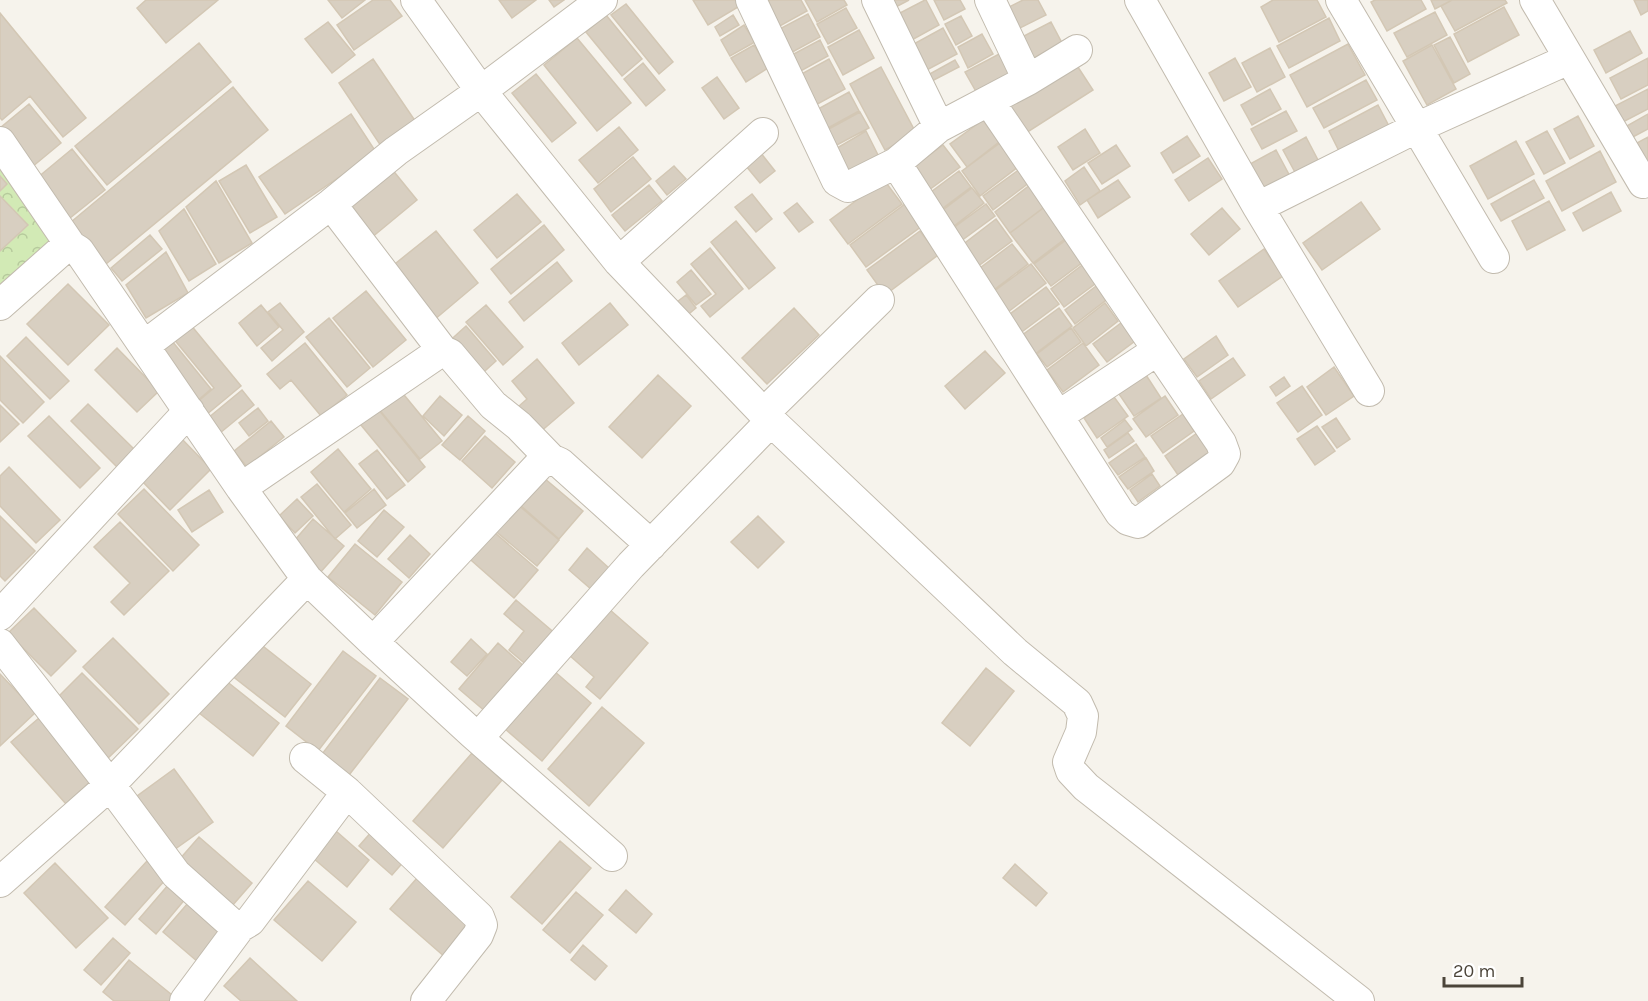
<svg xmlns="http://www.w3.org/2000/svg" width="1648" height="1001" font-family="Karla,sans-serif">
  <defs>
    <pattern id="forest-crowns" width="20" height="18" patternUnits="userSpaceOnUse" patternTransform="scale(1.5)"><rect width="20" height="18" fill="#d2eab5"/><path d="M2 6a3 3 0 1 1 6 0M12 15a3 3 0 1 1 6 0" fill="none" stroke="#b6ca9c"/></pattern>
  </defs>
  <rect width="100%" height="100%" fill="#f6f3ec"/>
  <path fill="url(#forest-crowns)" d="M0 155 62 250 0 304Z"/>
  <path fill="#d8cfc1" stroke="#d3c7b4" stroke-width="1.5" d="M146 0H218L166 43 137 8Z
    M328 0H365L342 18Z
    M373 0H390L402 16 354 50 337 25Z
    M499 0H536L512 18Z
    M549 0H564L554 7Z
    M693 0H740L743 4 708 25Z
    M770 0H801L807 11 778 27 766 3Z
    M805 0H844L847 5 817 22Z
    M888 0H909L892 9Z
    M925 0H926L939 25 910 41 896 15Z
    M934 0H960L965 9 944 20Z
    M1023 0H1038L1046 15 1012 32 1001 11Z
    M1273 0H1317L1326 17 1279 42 1261 7Z
    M1375 0H1421L1426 9 1387 31 1371 2Z
    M1431 0H1452L1435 9Z
    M1452 0H1505L1507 3 1455 31 1441 6Z
    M1634 0H1648V11L1641 15Z
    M626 4 673 62 659 74 611 15Z
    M1504 7 1519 35 1468 62 1454 34Z
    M846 8 857 28 828 44 817 24Z
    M1435 12 1447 35 1407 57 1394 33Z
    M0 13 86 118 63 137 30 96 2 120 0 118Z
    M808 14 820 37 787 55 774 32Z
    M606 15 642 59 622 76 586 32Z
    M733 15 739 25 720 36 715 27Z
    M961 16 972 36 956 45 945 24Z
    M1329 18 1340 41 1289 68 1277 46Z
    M328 22 355 55 332 73 305 39Z
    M1051 22 1062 43 1032 59 1020 38Z
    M744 25 755 42 730 56 721 40Z
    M943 28 957 54 923 72 910 46Z
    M859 30 874 58 843 75 828 47Z
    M1630 31 1642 53 1606 73 1594 50Z
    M982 34 993 54 968 68 958 47Z
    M1450 37 1470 74 1454 83 1434 45Z
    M577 38 631 103 597 131 544 65Z
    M820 40 828 56 797 73 788 57Z
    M199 43 231 82 107 185 75 146Z
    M1348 44 1365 75 1307 107 1290 75Z
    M754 45 768 68 746 82 731 58Z
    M1432 45 1456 89 1427 105 1403 61Z
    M1270 48 1285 77 1257 92 1242 63Z
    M1001 53 1013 77 978 95 965 72Z
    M1235 58 1251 87 1224 101 1209 73Z
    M1648 58V85L1621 99 1610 78Z
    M373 59 418 125 383 149 339 83Z
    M829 59 845 89 812 107 796 77Z
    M955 60 959 67 930 82 926 76Z
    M1074 61 1093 90 1026 133 1007 105Z
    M643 63 665 90 646 106 624 79Z
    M881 67 916 133 885 150 850 84Z
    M536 74 576 123 552 142 512 93Z
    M717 77 739 108 724 119 702 88Z
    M1366 80 1377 100 1324 128 1313 108Z
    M233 87 268 130 106 264 71 222Z
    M1270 89 1281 109 1252 125 1241 105Z
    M1648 89V109L1621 123 1613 107Z
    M849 92 859 111 828 128 818 109Z
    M29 104 61 143 32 167 0 128Z
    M1378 105 1391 130 1342 157 1329 131Z
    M1286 111 1297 131 1262 149 1251 129Z
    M860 112 869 128 835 146 827 130Z
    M351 114 376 152 285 214 259 177Z
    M1648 114V129L1631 138 1625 127Z
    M1578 116 1594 146 1570 159 1554 129Z
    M983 120 999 142 967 167 950 144Z
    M619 127 638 150 598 183 579 160Z
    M1085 129 1100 153 1073 170 1058 147Z
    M866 131 878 155 849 171 837 148Z
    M1547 131 1565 163 1544 174 1526 142Z
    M1187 136 1200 156 1173 173 1161 153Z
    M1306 137 1319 162 1296 174 1283 150Z
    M1648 137V169L1635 144Z
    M1004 140 1022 164 980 196 962 171Z
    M1516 141 1534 174 1488 199 1470 166Z
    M943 145 960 167 929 190 912 168Z
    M1116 145 1130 166 1102 184 1088 163Z
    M756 147 775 171 760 183 741 160Z
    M72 149 105 190 70 218 37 178Z
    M1276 150 1293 182 1267 196 1250 164Z
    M1600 151 1616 182 1562 211 1546 181Z
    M633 157 651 179 611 212 594 189Z
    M1208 158 1222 179 1189 201 1175 180Z
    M246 165 277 217 250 233 219 181Z
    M674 166 686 179 667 195 656 181Z
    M1024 166 1034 179 993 210 983 196Z
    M1084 167 1100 191 1080 205 1065 181Z
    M391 168 417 200 365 243 339 211Z
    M959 171 971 187 939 211 927 195Z
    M0 176 7 184 0 191Z
    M884 180 902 204 848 244 830 220Z
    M1118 180 1130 197 1098 218 1087 200Z
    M1534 180 1544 198 1501 221 1491 204Z
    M216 181 252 243 219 263 186 207Z
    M1035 181 1051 202 1010 233 995 212Z
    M649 185 662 201 625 231 612 215Z
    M972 188 984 203 950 229 939 213Z
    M1611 192 1621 211 1583 231 1573 213Z
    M517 194 541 222 497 258 474 230Z
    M752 194 772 219 756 232 735 207Z
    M0 196 28 225 0 251Z
    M1549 201 1565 230 1527 250 1512 221Z
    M1051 202 1074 232 1033 263 1010 233Z
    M1361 202 1380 229 1322 270 1303 243Z
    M797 203 813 222 799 232 784 213Z
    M905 204 922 226 866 267 850 245Z
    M986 204 995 216 961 241 952 229Z
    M1222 208 1240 229 1209 255 1191 234Z
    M184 209 216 264 189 281 159 231Z
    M996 219 1012 241 977 267 961 246Z
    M736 221 775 268 749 289 711 242Z
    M544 225 564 250 511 294 491 269Z
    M436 231 478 283 434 320 391 267Z
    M920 231 938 255 885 295 867 270Z
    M1074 234 1091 256 1051 286 1034 264Z
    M150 235 162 249 122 281 111 268Z
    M1012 244 1028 264 991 292 976 271Z
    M710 248 743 289 710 317 701 306 716 294 691 264Z
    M1264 249 1283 276 1238 307 1219 281Z
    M166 252 188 293 146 318 126 285Z
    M1090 259 1103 278 1064 307 1051 289Z
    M557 262 572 281 524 321 509 302Z
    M1031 264 1046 283 1008 312 993 292Z
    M691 270 711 294 696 305 677 282Z
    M1104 280 1114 294 1075 324 1065 310Z
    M68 284 109 325 68 365 27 324Z
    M1046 287 1059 304 1019 334 1006 317Z
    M366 291 406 340 373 367 333 318Z
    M686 295 696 308 684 318 673 305Z
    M280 303 304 332 272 361 261 348 283 330 268 312Z
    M610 303 628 325 579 365 562 343Z
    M1105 303 1118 321 1086 346 1073 328Z
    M261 305 279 327 257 346 239 323Z
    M486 305 523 347 503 365 466 322Z
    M794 308 819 335 767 384 742 358Z
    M1059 308 1072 326 1035 354 1021 336Z
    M329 318 370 368 347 387 306 337Z
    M1125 320 1139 338 1107 362 1093 344Z
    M190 324 241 386 206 415 196 403 214 388 173 338Z
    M466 326 496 361 475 380 445 345Z
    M1071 328 1081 342 1047 367 1037 354Z
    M1216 336 1228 355 1197 377 1184 359Z
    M26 337 69 381 50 399 7 356Z
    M172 341 211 389 196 402 157 353Z
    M305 343 347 395 321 416 291 380 280 389 267 374Z
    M1083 343 1099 365 1063 392 1047 370Z
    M117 348 159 391 137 412 95 370Z
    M985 351 1005 373 965 409 945 386Z
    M0 356 44 402 23 423 0 400Z
    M1233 358 1245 375 1211 399 1199 381Z
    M537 359 574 403 532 439 510 414 527 399 512 381Z
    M1334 367 1354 396 1326 415 1307 387Z
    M658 375 691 406 642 458 609 427Z
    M1146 375 1161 398 1134 416 1119 394Z
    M1284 377 1290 386 1276 396 1270 387Z
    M1302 386 1322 415 1298 432 1277 403Z
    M242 390 254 405 220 433 208 418Z
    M400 390 442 441 420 459 378 408Z
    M440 396 462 415 444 436 423 416Z
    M1165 396 1178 415 1146 437 1133 419Z
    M1114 397 1128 416 1097 438 1084 418Z
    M88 404 136 451 118 468 71 421Z
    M374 404 425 467 408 482 356 419Z
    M0 405 19 424 0 442Z
    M258 408 268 421 249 436 239 423Z
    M1183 414 1194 431 1163 453 1151 436Z
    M49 416 100 468 80 488 28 436Z
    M468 416 485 431 460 460 442 445Z
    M1336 418 1350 439 1337 448 1322 427Z
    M1125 420 1132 429 1107 447 1101 438Z
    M271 421 284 437 247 467 234 451Z
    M1317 426 1335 451 1315 465 1297 439Z
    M1128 433 1134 441 1109 458 1104 450Z
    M1197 433 1210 452 1178 475 1165 456Z
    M485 436 515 462 492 488 462 461Z
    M180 437 211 469 170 510 139 478Z
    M1136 444 1145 457 1118 475 1109 463Z
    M338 449 371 489 344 512 311 472Z
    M377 450 405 485 387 499 359 464Z
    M1146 458 1154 471 1128 489 1119 477Z
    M9 467 60 520 36 543 0 506V476Z
    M1152 474 1160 486 1138 502 1130 490Z
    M544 478 583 511 559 539 520 505Z
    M317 484 351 525 335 539 301 497Z
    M144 489 199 545 173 571 118 514Z
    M374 489 386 505 357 528 345 513Z
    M209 490 223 512 192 532 178 510Z
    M297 499 313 516 295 533 279 516Z
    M516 503 559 540 537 566 493 529Z
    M384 510 404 527 377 557 358 541Z
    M0 516 35 551 5 581 0 576Z
    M758 516 784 542 758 568 731 542Z
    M313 519 344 546 318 575 288 548Z
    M120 522 169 571 124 615 111 602 130 583 94 547Z
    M487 526 538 570 514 598 464 554Z
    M410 535 430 554 409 578 388 559Z
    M355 544 402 582 375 615 328 577Z
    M587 548 610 569 592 590 569 570Z
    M516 600 557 635 529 667 509 650 524 631 504 614Z
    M34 608 76 651 51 676 8 633Z
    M609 609 648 643 600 699 586 687 594 677 569 655Z
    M113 638 169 694 139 724 83 667Z
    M254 639 311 684 285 717 227 672Z
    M471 639 487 654 467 676 451 662Z
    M498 643 525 667 486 712 459 689Z
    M343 651 376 676 318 751 286 726Z
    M986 668 1014 691 970 746 942 723Z
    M554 671 591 703 542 761 504 728Z
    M82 673 138 729 103 763 50 705Z
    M0 674 36 712 0 746Z
    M220 676 279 723 253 756 194 709Z
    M380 678 408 699 346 779 319 758Z
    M602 707 644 743 589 806 548 769Z
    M39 718 93 779 66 804 11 742Z
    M472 753 502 780 443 848 413 821Z
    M174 769 213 822 171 852 133 799Z
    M373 830 406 859 392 875 359 846Z
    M336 831 369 860 347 887 313 858Z
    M199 837 252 883 232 906 179 860Z
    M560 841 591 868 542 924 511 897Z
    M147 861 166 879 125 925 105 907Z
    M55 863 108 918 76 948 24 893Z
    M1015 864 1047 893 1036 906 1003 878Z
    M417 878 473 927 446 958 390 909Z
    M308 881 356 922 322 961 274 920Z
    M169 884 186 898 156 934 139 919Z
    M626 890 652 914 636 933 609 910Z
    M576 892 603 915 570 953 543 930Z
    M188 903 223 933 198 962 163 932Z
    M113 938 130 953 101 985 84 970Z
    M583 945 607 966 595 980 571 960Z
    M250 958 297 1001H241L224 986Z
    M129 960 177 999 175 1001H114L103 992Z"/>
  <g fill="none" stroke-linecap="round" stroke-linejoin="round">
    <defs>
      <path id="minor" d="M416 0 481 91 619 262 771 421 1015 652 1077 703 1083 716 1081 732 1068 762 1071 771 1086 787 1359 1001
        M751 0 837 181 848 187 896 163 939 127 877 0
        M990 0 1028 80
        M1140 0 1258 207 1369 391
        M1341 0 1494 258
        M1535 0 1643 183
        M939 127 1028 80 1077 50
        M0 142 71 246
        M896 163 1120 513 1128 520 1138 523 1220 463 1225 454 1221 443 989 101
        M331 204 443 351
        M1258 207 1416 128 1569 59
        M619 262 763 133
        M0 305 62 250 71 246 79 251 241 488 307 579 373 642 472 733 612 856
        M145 345 331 204 396 151 481 91 602 0
        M764 413 879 300
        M1058 416 1158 350
        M241 488 434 356 443 351 450 354 493 405 519 426 551 459
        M0 615 189 411
        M373 642 540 464 551 459 560 463 651 545
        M0 644 110 785 176 874 232 924 240 927 250 921 347 792
        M478 738 631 565 771 421
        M305 758 347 792 479 917 482 925 478 935 426 1001
        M0 882 110 785 307 579
        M185 1001 240 927"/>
    </defs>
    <use href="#minor" stroke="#c2bbae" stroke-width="32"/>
    <use href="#minor" stroke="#fff" stroke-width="30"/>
  </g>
  <path d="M1444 977v9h78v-9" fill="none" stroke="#4b4439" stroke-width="3"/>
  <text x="1453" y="977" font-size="18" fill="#4b4439" stroke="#ffffff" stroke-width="4.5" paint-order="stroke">20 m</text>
</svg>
